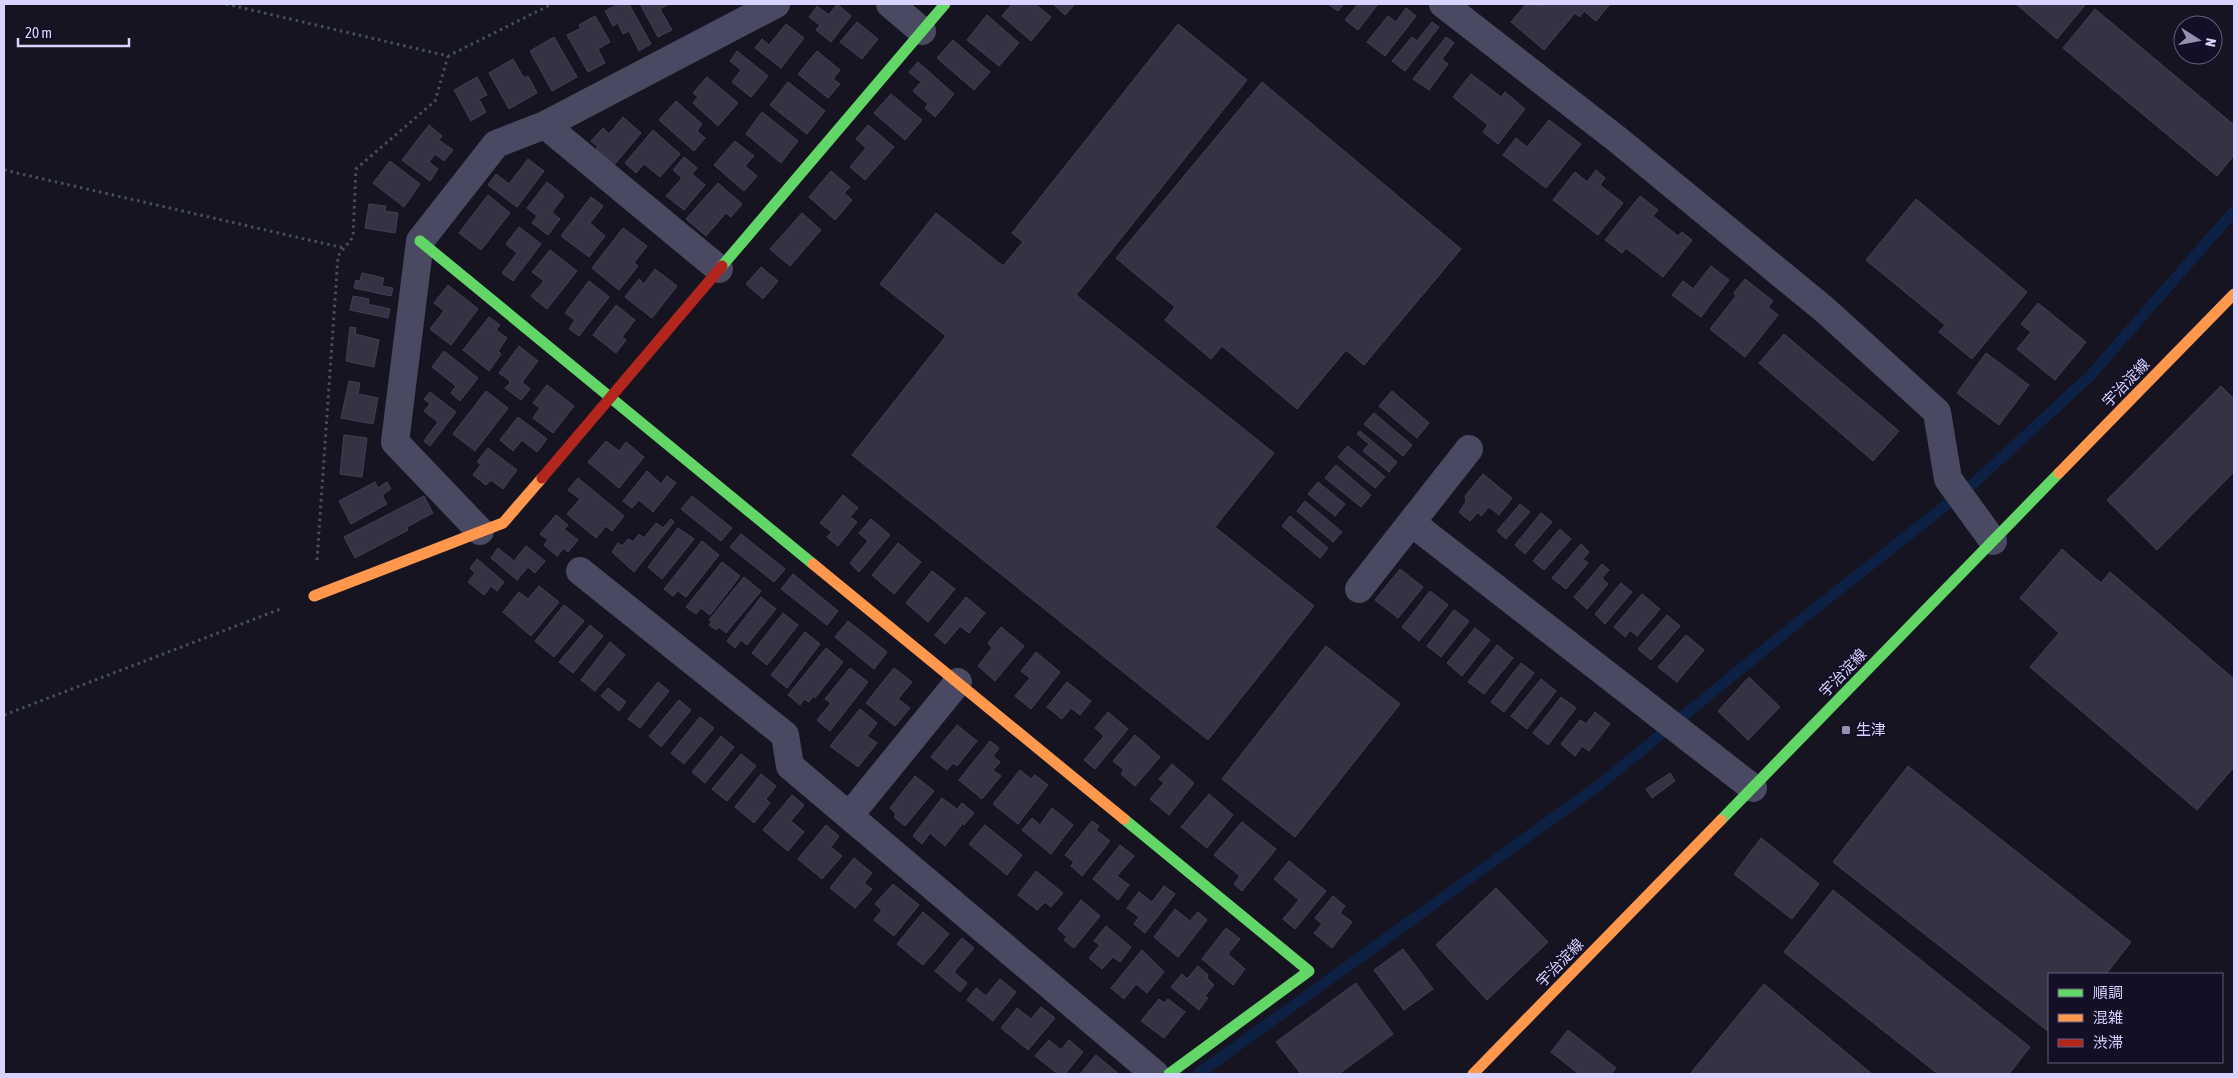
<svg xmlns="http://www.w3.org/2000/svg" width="2238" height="1078" font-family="'Asap Condensed','Noto Sans JP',sans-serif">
  <rect width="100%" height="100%" fill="#161421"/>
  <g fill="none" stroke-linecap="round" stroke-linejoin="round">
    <path stroke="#0d2144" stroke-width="11" d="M1198 1074 1598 786 1797 623 1974 483 2090 376 2234 211"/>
  </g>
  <path fill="#343243" stroke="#433f54" d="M618 4H629L651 44 639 51 629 31 623 34 618 23 613 26 605 11Z
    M640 4H669L660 9 672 30 658 37Z
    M837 4 851 16 831 42 816 30 820 25 809 17 817 6 829 15Z
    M1012 4H1035L1051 17 1031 41 1002 16Z
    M1053 4H1075L1065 15Z
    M1328 4H1344L1338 11Z
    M1358 4H1378L1358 30 1345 20Z
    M1526 4 1545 6 1547 4H1610L1596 21 1584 11 1580 17 1575 13 1544 50 1511 22Z
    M2016 4H2086L2057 39Z
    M1406 8 1416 16 1385 56 1367 42 1388 16 1396 22Z
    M2095 9 2234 125V155L2217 176 2063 48Z
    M987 15 1019 43 999 66 967 40Z
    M595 16 610 42 598 49 605 63 588 72 567 35 581 28 579 25Z
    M857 22 878 39 862 59 840 42Z
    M1432 22 1439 27 1405 71 1392 61 1412 37 1417 41Z
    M786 24 804 38 781 68 755 48 762 39 769 45Z
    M1178 24 1247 80 1076 295 1274 453 1215 527 1314 606 1208 740 852 455 946 336 880 284 936 213 1003 266 1023 242 1012 233Z
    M554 37 577 77 552 91 530 51Z
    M1446 37 1454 43 1442 59 1448 64 1429 90 1413 79Z
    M953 40 990 72 974 90 937 58Z
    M737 51 768 76 751 97 732 82 741 70 730 61Z
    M817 51 840 70 833 79 840 84 828 98 798 74Z
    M513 59 524 78 528 76 537 93 509 109 489 73Z
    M918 62 954 94 935 117 925 108 928 104 913 91 921 82 909 72Z
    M1471 74 1501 97 1505 92 1525 109 1498 144 1483 132 1488 125 1453 97Z
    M477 77 487 95 479 99 486 112 471 121 454 90Z
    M707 77 738 103 718 126 693 103 698 97 693 93Z
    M788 82 825 111 807 134 770 105Z
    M1262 82 1461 249 1364 365 1346 350 1297 409 1222 346 1211 359 1165 320 1175 307 1116 258Z
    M891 94 922 120 905 140 874 113Z
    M676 101 702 124 697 131 705 138 694 151 659 120Z
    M762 112 798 141 781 163 746 134Z
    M623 117 641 133 614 165 596 149 598 147 591 141 603 128 609 134Z
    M1549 120 1581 144 1546 188 1503 155 1516 138 1527 147Z
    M429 125 442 136 439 140 453 150 444 161 435 154 429 162 438 169 430 181 402 160Z
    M868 125 894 147 865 180 850 167 866 148 856 139Z
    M653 130 680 154 660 177 644 164 636 173 625 163Z
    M735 141 754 156 745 166 757 176 744 191 714 165Z
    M684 157 697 168 692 174 705 185 684 210 666 196 682 178 673 170Z
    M528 159 544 171 517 207 488 185 496 174 509 184Z
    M390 161 420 184 404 207 373 183Z
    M1596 170 1605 178 1600 185 1623 203 1598 235 1553 200 1575 172 1587 182Z
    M831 171 850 187 844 193 852 200 835 220 809 197Z
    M547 182 564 196 552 212 560 219 548 235 532 223 537 216 527 208Z
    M718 183 742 204 731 217 726 213 706 236 686 219Z
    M488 195 510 213 481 250 459 233Z
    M1640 196 1658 210 1653 216 1678 236 1682 232 1692 240 1663 277 1626 248 1622 253 1605 240Z
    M591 197 603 206 590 223 605 236 589 257 561 236Z
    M1916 199 2027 292 1972 359 1939 332 1945 325 1866 260Z
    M369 204 386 206 385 211 398 213 395 233 365 228Z
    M802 213 821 230 790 266 770 249Z
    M519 227 541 244 513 281 502 273 517 253 506 244Z
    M623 228 647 246 634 263 638 266 619 290 592 268Z
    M550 250 577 271 547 309 531 296 544 281 532 272Z
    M1711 266 1729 280 1701 317 1672 295 1683 281 1693 289Z
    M761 267 778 281 763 299 746 284Z
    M655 269 677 286 652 318 625 297 639 279 644 284Z
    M362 273 384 278 382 286 393 288 391 296 354 288 356 280 360 281Z
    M1745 279 1773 301 1768 307 1778 315 1745 357 1710 329 1736 296 1734 293Z
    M589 281 609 297 579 336 569 329 575 320 565 313Z
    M448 285 478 309 451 345 430 329 444 311 434 303Z
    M353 296 369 299 368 304 390 309 388 318 350 310Z
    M2038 303 2086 342 2055 380 2017 349 2031 332 2021 324Z
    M616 305 635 320 622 337 626 340 616 353 593 335Z
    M489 317 500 325 496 330 507 338 498 351 501 354 489 371 463 350Z
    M350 327 356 328 355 334 379 340 374 367 346 361Z
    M1784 334 1899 431 1873 461 1759 363Z
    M519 346 538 361 522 382 530 389 521 400 505 388 510 383 509 380 499 373Z
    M444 351 478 378 460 401 451 393 456 386 432 367Z
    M1986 353 2029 385 1999 425 1957 393Z
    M349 381 360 383 358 394 378 398 373 424 341 418Z
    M547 385 574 406 553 433 533 418 540 408 533 403Z
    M2221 386 2234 399V472L2157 550 2107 500Z
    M486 391 508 408 475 451 453 434Z
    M1392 391 1429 423 1417 438 1379 406Z
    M430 392 456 412 430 446 424 441 438 422 424 411 430 404 424 399Z
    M1374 413 1412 445 1403 456 1364 424Z
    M518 417 547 439 537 452 522 440 513 451 500 440Z
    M1360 431 1397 462 1389 472 1363 451 1369 444 1357 434Z
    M344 435 367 438 362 477 340 474Z
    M606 441 619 451 626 442 644 457 619 488 588 462Z
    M1348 446 1385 477 1375 488 1338 457Z
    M488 448 517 470 503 489 491 480 486 485 473 475 481 464 477 462Z
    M1336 465 1371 495 1361 507 1325 478Z
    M647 471 661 484 667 476 676 483 653 512 639 500 632 508 623 501Z
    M1483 474 1512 498 1499 515 1489 507 1481 516 1478 512 1470 521 1459 512 1466 502 1465 496Z
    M578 478 624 516 612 531 606 526 596 538 567 514 580 499 568 490Z
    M375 482 378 488 387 482 391 489 382 495 387 504 351 524 339 501Z
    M1318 482 1345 504 1335 516 1308 494Z
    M843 495 858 508 850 517 857 522 838 546 827 537 832 532 820 523Z
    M424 496 433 513 407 527 408 530 355 558 344 537Z
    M692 496 732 528 721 541 681 509Z
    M1305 501 1342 532 1333 542 1297 511Z
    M1520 504 1530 512 1506 539 1497 531Z
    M1541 513 1552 522 1525 554 1515 545Z
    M556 515 568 525 564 529 578 540 568 552 564 548 557 556 544 545 548 540 540 534Z
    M1290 516 1328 548 1320 558 1282 526Z
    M671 519 674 522 634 572 612 552 618 543 622 546 628 539 633 542 639 534 644 538 656 523 663 528Z
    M871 519 890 535 859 572 850 563 868 541 859 533Z
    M678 528 694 539 662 579 648 567Z
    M1560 529 1571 539 1544 570 1533 561Z
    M741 534 785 569 774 582 730 547Z
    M702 541 719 555 686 597 678 591 673 596 664 589Z
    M898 543 921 562 894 594 872 575Z
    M1581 544 1589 552 1583 559 1588 563 1566 589 1552 578Z
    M526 546 545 561 535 573 528 567 517 580 491 558 498 548 514 561Z
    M2062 549 2101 583 2110 572 2234 679V767L2197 810 2030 667 2059 633 2020 598Z
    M477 559 504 582 497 591 491 586 484 595 468 582 475 573 470 568Z
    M722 562 740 576 710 615 701 608 696 614 686 607Z
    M1602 564 1609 570 1602 578 1608 584 1587 609 1574 597Z
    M1400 569 1423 587 1398 618 1375 600Z
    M932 571 955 589 928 622 906 603Z
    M793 574 838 611 827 625 781 589Z
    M744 577 761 591 726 633 719 627 716 630 709 625 712 622 709 620Z
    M1621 583 1632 592 1605 624 1595 614Z
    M539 586 559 602 531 636 503 612 519 592 528 599Z
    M1430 591 1448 605 1419 641 1402 627Z
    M1642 594 1660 609 1637 636 1630 630 1625 637 1614 627Z
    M761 597 776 609 747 645 741 640 735 648 727 641Z
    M966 597 985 613 969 633 960 626 945 644 935 635Z
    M564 605 584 621 554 657 535 641Z
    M1454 610 1469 621 1441 657 1427 646Z
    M783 613 798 625 767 665 752 653Z
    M1667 615 1680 626 1651 660 1638 649Z
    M848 621 887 652 874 669 835 637Z
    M590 625 603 636 573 673 559 662Z
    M1001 627 1024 646 995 681 978 666 992 648 988 643Z
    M1475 628 1490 640 1462 676 1447 663Z
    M805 632 820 644 787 688 771 675Z
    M1686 635 1704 650 1677 682 1658 667Z
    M610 642 625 655 595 691 581 680Z
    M1497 645 1513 658 1484 694 1468 682Z
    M1326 646 1400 704 1295 837 1222 779Z
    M826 648 843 662 815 698 813 696 809 702 804 699 800 705 788 695Z
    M1036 652 1060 672 1031 709 1015 696 1030 678 1021 671Z
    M1521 663 1534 673 1504 712 1491 702Z
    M850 668 868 682 830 731 817 720 831 703 825 699Z
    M894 668 912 682 898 699 910 708 895 726 866 703Z
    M1749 677 1780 707 1748 740 1718 711Z
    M1541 679 1556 691 1527 729 1511 716Z
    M658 682 669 691 640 728 628 719Z
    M1067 682 1091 701 1080 715 1071 708 1062 719 1047 707Z
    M608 688 626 702 619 711 601 696Z
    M1561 697 1576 708 1548 745 1533 733Z
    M679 700 691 710 661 747 649 736Z
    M860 709 877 723 867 736 877 743 858 767 830 746Z
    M1108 712 1128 729 1095 769 1084 760 1104 736 1095 728Z
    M1595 712 1610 724 1589 751 1582 746 1575 756 1561 744 1580 720 1586 724Z
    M700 717 714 728 684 764 671 753Z
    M957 725 977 741 957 766 953 763 947 770 931 757Z
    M1135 735 1160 757 1135 786 1121 774 1124 770 1113 761Z
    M721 736 734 747 705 783 692 772Z
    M990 741 999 748 993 756 1000 762 993 770 1001 776 982 799 959 780Z
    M741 754 756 766 727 801 712 789Z
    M1172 764 1194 783 1169 815 1150 799 1164 783 1159 779Z
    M1908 766 2131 942 2106 974H2049V1032L1833 862Z
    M1020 770 1031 779 1035 775 1048 785 1018 824 993 804Z
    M1670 773 1675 781 1652 798 1646 789Z
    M761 774 776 786 766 799 770 803 754 823 735 807Z
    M915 776 934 791 905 826 894 817 896 814 890 808Z
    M1209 794 1233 815 1207 848 1181 827Z
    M792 795 804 805 791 821 804 832 788 851 763 830Z
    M942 798 957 809 962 803 974 813 964 825 963 823 945 846 930 833 922 844 913 836Z
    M1052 808 1073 825 1051 854 1022 830 1032 818 1040 825Z
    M1092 821 1099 826 1096 830 1110 841 1082 876 1071 866 1074 862 1065 855Z
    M1242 822 1276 849 1242 891 1234 884 1240 876 1214 855Z
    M826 825 839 836 831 847 842 856 822 879 798 859Z
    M985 825 1022 855 1007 875 969 844Z
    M1761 838 1819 884 1792 919 1734 874Z
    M1120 845 1134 856 1117 876 1129 885 1118 900 1093 879Z
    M854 858 872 873 864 883 872 889 855 908 830 888Z
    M1289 861 1326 891 1295 929 1283 919 1299 900 1274 879Z
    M1036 871 1063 893 1051 907 1045 902 1037 910 1018 895Z
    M893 884 919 905 894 936 874 920 882 910 875 904Z
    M1164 886 1175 894 1145 933 1134 924 1139 917 1127 908 1139 892 1152 902Z
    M1496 888 1548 942 1487 1000 1436 945Z
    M1833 890 2030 1047 2009 1074H1938L1784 952Z
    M1333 896 1345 906 1340 913 1352 922 1332 948 1314 933 1322 924 1315 918Z
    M1081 900 1100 916 1074 948 1064 940 1067 937 1058 929Z
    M1175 909 1190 921 1198 912 1207 920 1178 957 1154 937Z
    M923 912 949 934 923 965 897 944Z
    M1106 926 1131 947 1120 962 1113 957 1102 969 1089 958 1100 945 1094 941Z
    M1226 928 1240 939 1228 954 1245 969 1233 985 1202 959Z
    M962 938 974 948 954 972 967 983 960 992 935 971Z
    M1403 949 1433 989 1404 1010 1374 970Z
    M1142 950 1164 972 1147 993 1136 984 1124 999 1111 988Z
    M1198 966 1208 975 1207 978 1214 985 1205 996 1208 998 1199 1010 1171 987 1182 974 1187 979Z
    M1000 979 1016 992 993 1021 967 1000 976 988 986 996Z
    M1356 983 1393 1034 1339 1074H1301L1276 1042Z
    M1764 984 1872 1074H1690Z
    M1159 999 1164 1003 1168 999 1185 1012 1164 1038 1141 1021Z
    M1041 1007 1055 1018 1028 1050 1001 1028 1017 1008 1031 1019Z
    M1568 1030 1616 1068 1611 1074H1579L1551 1052Z
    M1049 1040 1061 1050 1069 1040 1083 1052 1065 1074H1058L1035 1056Z
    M1096 1055 1119 1074H1080Z"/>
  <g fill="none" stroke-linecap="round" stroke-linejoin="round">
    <path stroke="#44505f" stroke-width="3" stroke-dasharray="2.5 4" stroke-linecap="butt" d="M226 4 448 56 552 4
      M4 170 344 248
      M317 560 338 256 353 237 356 169 435 101 448 56
      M4 715 283 608"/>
    <path stroke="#4a4962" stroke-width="28" d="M890 4 922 31
      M1443 4 1618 140 1825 310 1937 412 1948 479 1993 541
      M545 125 719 269
      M1412 523 1753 788
      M480 531 395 442 420 241 496 144 545 125 776 4
      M580 571 785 735 790 766 1155 1074
      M1359 589 1469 449
      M849 816 958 682"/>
    <path stroke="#63d668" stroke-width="11" d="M420 241 813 564
      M722 266 945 4
      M1124 819 1309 971 1169 1074
      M1721 820 2059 473"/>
    <path stroke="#ff974d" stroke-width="11" d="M2059 473 2234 294
      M813 564 1124 819
      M314 596 503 523 542 478
      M1473 1074 1721 820"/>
    <path stroke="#b3261e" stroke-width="11" d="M542 478 722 266"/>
  </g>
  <rect fill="#9591b1" stroke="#130f26" stroke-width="2" x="1841" y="725" width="10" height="10" rx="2.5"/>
  <g text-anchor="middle" stroke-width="4" stroke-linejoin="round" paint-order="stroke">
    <g font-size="15" fill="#d9d4ff" stroke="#130f26">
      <text transform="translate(2126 383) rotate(-46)" y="5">宇治淀線</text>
      <text transform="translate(1843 673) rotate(-46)" y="5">宇治淀線</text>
      <text transform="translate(1560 963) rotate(-46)" y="5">宇治淀線</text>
    </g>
    <g font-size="15" fill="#d9d4ff" stroke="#130f26" text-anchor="start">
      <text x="1856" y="735">生津</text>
    </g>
  </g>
  <rect width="2238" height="1078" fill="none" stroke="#d9d4ff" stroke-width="10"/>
  <rect x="2048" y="973" width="175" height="90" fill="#130f26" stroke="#625e7d"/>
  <rect x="2058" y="989" width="25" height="8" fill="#63d668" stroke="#625e7d"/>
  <text x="2093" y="998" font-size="15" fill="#d9d4ff">順調</text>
  <rect x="2058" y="1014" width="25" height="8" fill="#ff974d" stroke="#625e7d"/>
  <text x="2093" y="1023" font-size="15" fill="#d9d4ff">混雑</text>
  <rect x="2058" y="1039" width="25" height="8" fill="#b3261e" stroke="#625e7d"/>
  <text x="2093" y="1048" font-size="15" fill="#d9d4ff">渋滞</text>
  <g transform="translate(2198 40) rotate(101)"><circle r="24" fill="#130f26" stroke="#625e7d"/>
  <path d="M0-4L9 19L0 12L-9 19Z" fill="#9591b1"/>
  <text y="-8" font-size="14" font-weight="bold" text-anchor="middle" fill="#d9d4ff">N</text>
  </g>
  <path d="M18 38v8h111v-8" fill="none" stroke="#d9d4ff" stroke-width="2.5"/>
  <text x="25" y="38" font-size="15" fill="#d9d4ff" stroke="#130f26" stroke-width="4" paint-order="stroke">20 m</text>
</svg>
